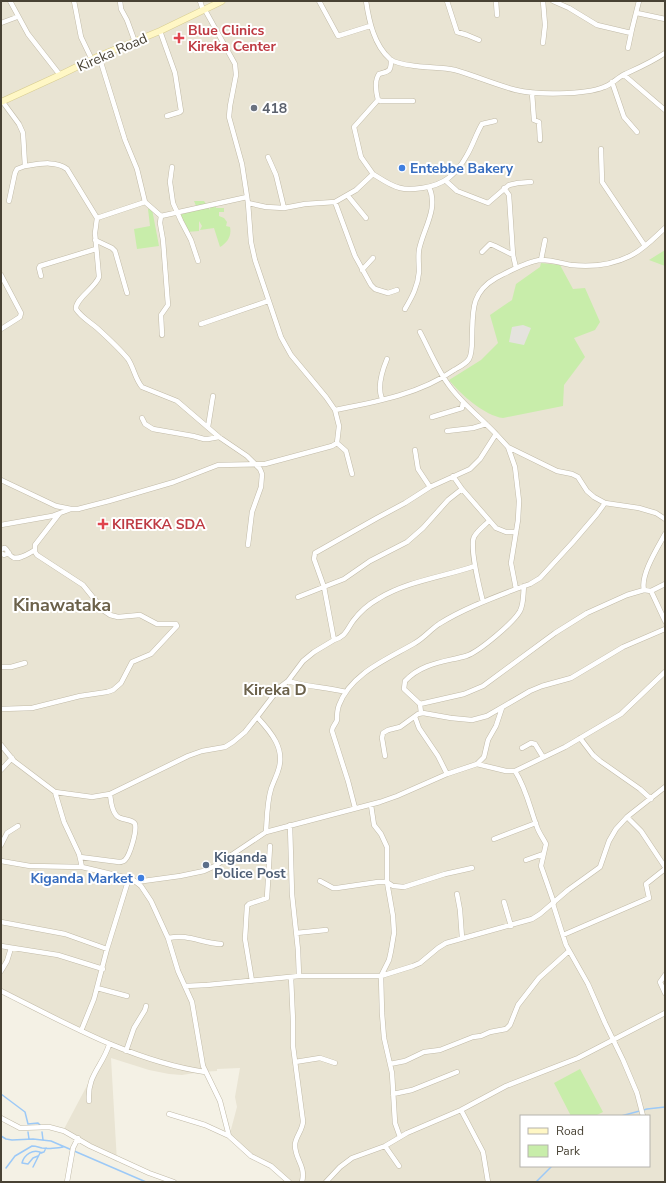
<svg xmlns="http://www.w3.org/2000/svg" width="666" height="1183" font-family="'Nunito Sans',sans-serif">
  <rect width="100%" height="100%" fill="#f4f1e5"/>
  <path fill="#e9e4d3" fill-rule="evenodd" d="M1 1H665V1182H289L270 1166 250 1157 229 1137 237 1107 235 1097 240 1068 217 1069V1071L201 1072 182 1075 169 1074 149 1070 111 1058 117 1162 64 1129 109 1044 53 1020 35 1009 1 991ZM521 1116H649V1166H521Z"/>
  <path fill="#c8edaa" d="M194 201H204L210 210V202H216V208H224V212H219V216L224 218 227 222 226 226 230 227C232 236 227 243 220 247L214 228 200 230 202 226 199 221V231L186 232 180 215 197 208Z
    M148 209H152L159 246 137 249 134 229 150 226Z
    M665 250V266L649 260Z
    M541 263 560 265 573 289 585 288 600 322 595 330 574 338 585 357 564 385 563 406 503 418C485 416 460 394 449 380L481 360 498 343 490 315 512 300 516 284 540 267Z
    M580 1069 603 1112 595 1116H571L554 1083Z"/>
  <path fill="#e5e3de" d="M523 325 531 328 524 345 509 342 512 327Z"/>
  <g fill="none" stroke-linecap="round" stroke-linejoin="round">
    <path stroke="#9cc9f7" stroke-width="1.5" d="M1 1094 25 1112 28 1124 38 1123 40 1125
      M621 1116 647 1109 665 1107
      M28 1132 29 1139
      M42 1132 43 1140
      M1 1136 6 1139 12 1140 33 1139 51 1141 146 1182
      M38 1156 33 1158 28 1164 22 1163C24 1155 33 1148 42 1153
      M33 1167 40 1153 44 1152 46 1148
      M6 1168 15 1156 32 1146C36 1146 38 1147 42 1148 47 1149 59 1148 63 1147
      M536 1182 552 1166"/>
    <defs>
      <path id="street" d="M10 1 28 34 60 75
        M74 1 81 37 92 60
        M120 1 121 9 127 20 135 42
        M200 1 203 10
        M319 1 338 36 370 26
        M366 1C369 21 374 45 390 59 396 64 408 65 416 66 429 68 443 67 455 70 476 76 496 85 516 90 536 95 585 95 604 87 611 85 617 78 625 74 638 68 652 62 665 53
        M447 1 457 32 467 35 479 40
        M496 1 497 15
        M553 1 569 8 597 25 631 33
        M637 13 665 19
        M1 23 17 17
        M160 31 175 73 181 111 180 112 167 116
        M543 43 545 25 543 1
        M628 48 632 29 639 1
        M391 60C391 72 389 71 379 74 374 81 376 92 378 100L381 101H413
        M624 75 665 110
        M612 82 624 117 637 132
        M532 93 534 120 539 122 540 140
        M2 101 19 124 23 133 25 166C38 164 56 160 67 169L97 218 145 202 137 169 125 140 99 56
        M601 149 602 182 645 246
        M268 157 276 175 284 208
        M172 167 170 182 173 203 181 221 191 240 198 261
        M373 174 361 157 354 127 378 100
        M446 181 457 191 488 203 509 185 518 183 531 182
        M504 188 509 195 513 255 516 268
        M348 196 366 218
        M9 201 15 173 17 169 25 166
        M145 202 161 216 247 197
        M335 202 356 190 373 174C381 179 391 186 400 188 407 190 415 189 422 188 444 185 456 175 467 155 473 145 476 134 482 124L495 121
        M248 203 266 207 284 208 305 204 335 202 355 256 371 285 375 289 388 293 397 290
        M161 216 160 223 163 240 168 305 161 315 162 335
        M97 218 95 233 99 277C95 288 75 299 76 309 81 317 90 322 97 328 108 338 119 348 128 359 134 368 135 379 142 387L177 401 219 437 247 456 260 469 262 474 261 487 252 512 248 545
        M95 240 112 248 115 251 127 293
        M482 252 490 244 495 246 513 255
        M541 260 545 240
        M362 270 373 258
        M1 275 21 313 20 317 1 329
        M41 276 39 268 40 266 96 249
        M405 309C412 297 418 286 419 272 419 265 418 257 419 250 423 229 439 209 429 187
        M201 324 268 301
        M382 399C377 387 382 371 387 359
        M335 410C376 402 420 394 454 370 459 367 466 364 469 359 472 354 472 344 472 338 473 312 470 293 496 278 508 272 527 261 541 260 551 260 561 263 571 265 590 267 612 265 630 256 643 250 654 238 665 228
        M432 417 462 408 463 402
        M142 418 145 424 153 429 193 436 204 439H208L219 437
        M208 427 213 396
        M447 431 473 428 486 424
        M496 434 508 447 557 471 572 474 578 477 587 491 594 497 605 503 639 508 656 513 665 519
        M337 443 346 451 352 474
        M415 450 418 469 430 487
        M453 476 462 489 496 528 506 532H516
        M1 480 56 506 71 509H78L109 501 174 482 218 465 265 464 332 446 337 443 339 426 335 410 326 397 291 355 281 337 255 260 251 242 248 203 242 164 229 117 230 106 236 75 235 64 205 10
        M1 525 52 516 71 509
        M1 549 5 548C8 550 8 554 11 556 17 562 29 553 35 550
        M1 553 4 555 9 553
        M516 589 530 584 540 578 573 542 597 514 605 503
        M644 590C640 575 658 547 665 534
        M651 591 665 621
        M298 597 344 579 370 561 407 542 423 528 448 500 462 489
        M483 602C480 589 469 548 474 537 477 531 484 526 489 521
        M334 640C346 636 346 631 353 621 359 613 369 604 378 599 407 581 443 577 475 566
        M1 667H11L25 663
        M288 681C307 687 327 687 346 692
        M420 704 464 694 483 686 555 633 587 613 627 595 644 590 651 591 665 584
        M1 709 32 708 80 696 107 692 113 690 121 683 132 662 151 654 177 626 176 624H157L140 615 118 617 110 615 104 611 83 585 37 555 35 552V545L59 514
        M421 713 420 704 404 689 405 681C422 663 444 662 466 656 479 652 514 622 520 611 524 603 523 594 524 586
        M415 717 419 728 438 756 447 774
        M580 738 593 755 600 761 640 789 651 799
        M1 745 14 761 55 792 64 822 79 854 82 867 132 879 141 886 151 901 168 938 178 971 192 1002 203 1066 220 1101 229 1136 251 1156 271 1166 289 1182
        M522 748 531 743 535 744 543 757
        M385 756 382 738 383 733 388 730 400 727 418 714 423 713 451 718 472 720 487 716 530 691 542 686 571 678 623 647 665 629
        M477 764 506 771H515C526 788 530 808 537 827 539 833 543 838 546 844L541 866 554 903
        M1 770 12 758
        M515 771 565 747 621 714 665 672
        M55 792 92 797 110 794 188 756 202 751 225 747 233 742 245 732 257 717
        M371 805 374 825 381 834 387 847V882L393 916 394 933 391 951 389 960 381 976 382 1013 384 1038 392 1073 395 1123 400 1137
        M355 808 348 781 332 731C332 726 336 724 337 720 337 715 337 710 339 705 351 673 388 659 415 643 424 638 430 630 439 624 463 609 490 599 516 589L511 563 518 520 519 501 515 467 508 447
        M627 817 641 831 665 867
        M290 825 292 894 298 950 299 976
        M266 832C267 818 267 802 271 789 273 783 276 777 278 771 286 749 271 732 257 717L280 687 288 681 303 661 314 652 334 640 324 587 314 559 315 553 377 518 405 503 430 487 470 469 480 459 496 434C480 417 461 403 448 384 437 369 429 349 420 332
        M494 839 536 823
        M1 845 7 833 18 826
        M80 857 119 862C122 862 123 862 125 860 130 855 137 831 135 824 132 818 120 821 116 815 111 809 111 801 110 794
        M526 860 543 854
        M1 861 30 866 82 867
        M320 881 333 888H337L378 882H387L393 886 404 887 445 874 472 868
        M136 882 180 876 204 871 215 866 266 832 380 802 397 796 447 774 477 764 484 757 488 740 496 726 502 708
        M457 894 460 910 462 938
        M504 902 511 926
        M553 904 566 945 588 984 605 1023 623 1060 637 1093 643 1116
        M1 922 65 934 107 949
        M296 933 326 930
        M563 935 649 898 646 884 665 869
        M168 938C190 934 200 943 221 944
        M1 946 58 955 103 969
        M1 971 7 961 11 948
        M665 975 660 982 665 993
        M291 977 293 1021V1046L303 1121C303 1130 295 1137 295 1145 295 1160 306 1165 302 1182
        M252 981 245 939 247 906 249 904 267 898 270 846
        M185 986 207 985 299 976H381L413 966 420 963 438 948 446 943 532 919 540 914 568 890 600 867 609 841 616 829 627 817 665 787
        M97 988 127 996
        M1 991C67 1024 132 1061 205 1072
        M81 1031 94 999 107 949 129 878
        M126 1051 134 1028 145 1010 146 1006
        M295 1062 320 1058 335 1063
        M390 1064 405 1061 424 1052 440 1050 473 1037 481 1036 490 1032 506 1029 510 1025 518 1005 539 978 569 951
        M393 1094 412 1090 457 1072
        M89 1101C87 1075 102 1067 109 1045
        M461 1110 483 1152 488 1182
        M169 1114 205 1125 229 1136
        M1 1118 20 1128 49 1127 64 1131 90 1146 149 1173 174 1182
        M385 1146 399 1166
        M67 1182 73 1148 78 1138
        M326 1182 340 1167 352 1158 385 1146 407 1133 461 1110 506 1086 578 1058 665 1013"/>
      <path id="secondary" d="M1 102 60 75 99 56 160 31 222 1"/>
    </defs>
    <use href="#street" stroke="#c1baa7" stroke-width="5.5"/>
    <use href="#secondary" stroke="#d8cd91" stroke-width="7"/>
    <use href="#street" stroke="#fff" stroke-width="4.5"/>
    <use href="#secondary" stroke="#fff7c5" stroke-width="6"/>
  </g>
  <g fill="#e0444e" stroke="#fff" stroke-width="1.5">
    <path d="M177 32h4v4h4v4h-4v4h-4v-4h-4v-4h4z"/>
    <path d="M101 518h4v4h4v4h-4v4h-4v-4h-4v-4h4z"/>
  </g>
  <circle fill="#6b7280" stroke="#fff" stroke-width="1.5" cx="254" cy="108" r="4"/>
  <g fill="#3f7fe0" stroke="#fff" stroke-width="1.5">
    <circle cx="402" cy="168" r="4"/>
    <circle cx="141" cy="878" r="4"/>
  </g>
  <circle fill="#5c6f8a" stroke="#fff" stroke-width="1.5" cx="206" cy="865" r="4"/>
  <g text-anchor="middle" stroke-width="4" stroke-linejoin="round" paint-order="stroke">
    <g font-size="14" font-weight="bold" fill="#be3a42" stroke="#fff" text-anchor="start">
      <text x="188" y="35">Blue Clinics<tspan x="188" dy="16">Kireka Center</tspan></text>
      <text x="112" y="529">KIREKKA SDA</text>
    </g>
    <g font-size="14" fill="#484234" stroke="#fff">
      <text transform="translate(112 52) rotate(-24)" y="5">Kireka Road</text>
    </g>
    <g font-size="14" font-weight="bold" fill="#5b616d" stroke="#fff" text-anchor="start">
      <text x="262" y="113">418</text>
    </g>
    <g font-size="14" font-weight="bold" fill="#366cbe" stroke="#fff" text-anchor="start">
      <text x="410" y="173">Entebbe Bakery</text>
      <text x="133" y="883" text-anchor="end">Kiganda Market</text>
    </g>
    <g font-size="14" font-weight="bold" fill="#4e5e75" stroke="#fff" text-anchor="start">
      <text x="214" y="862">Kiganda<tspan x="214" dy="16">Police Post</tspan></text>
    </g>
    <g font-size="16" font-weight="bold" fill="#6b614a" stroke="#fff">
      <text x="275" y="695">Kireka D</text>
    </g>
    <g font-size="18" font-weight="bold" fill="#6b614a" stroke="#fff">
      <text x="62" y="611">Kinawataka</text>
    </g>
  </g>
  <rect width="666" height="1183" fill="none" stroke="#484234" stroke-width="4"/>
  <rect x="520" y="1115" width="130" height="52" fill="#ffffff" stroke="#b6b3ae"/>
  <rect x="528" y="1128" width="20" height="6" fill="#fff7c5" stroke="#b6b3ae"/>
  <text x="556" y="1135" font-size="12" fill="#484234">Road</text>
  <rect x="528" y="1145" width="20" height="12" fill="#c8edaa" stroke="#b6b3ae"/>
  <text x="556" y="1155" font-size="12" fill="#484234">Park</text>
</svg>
